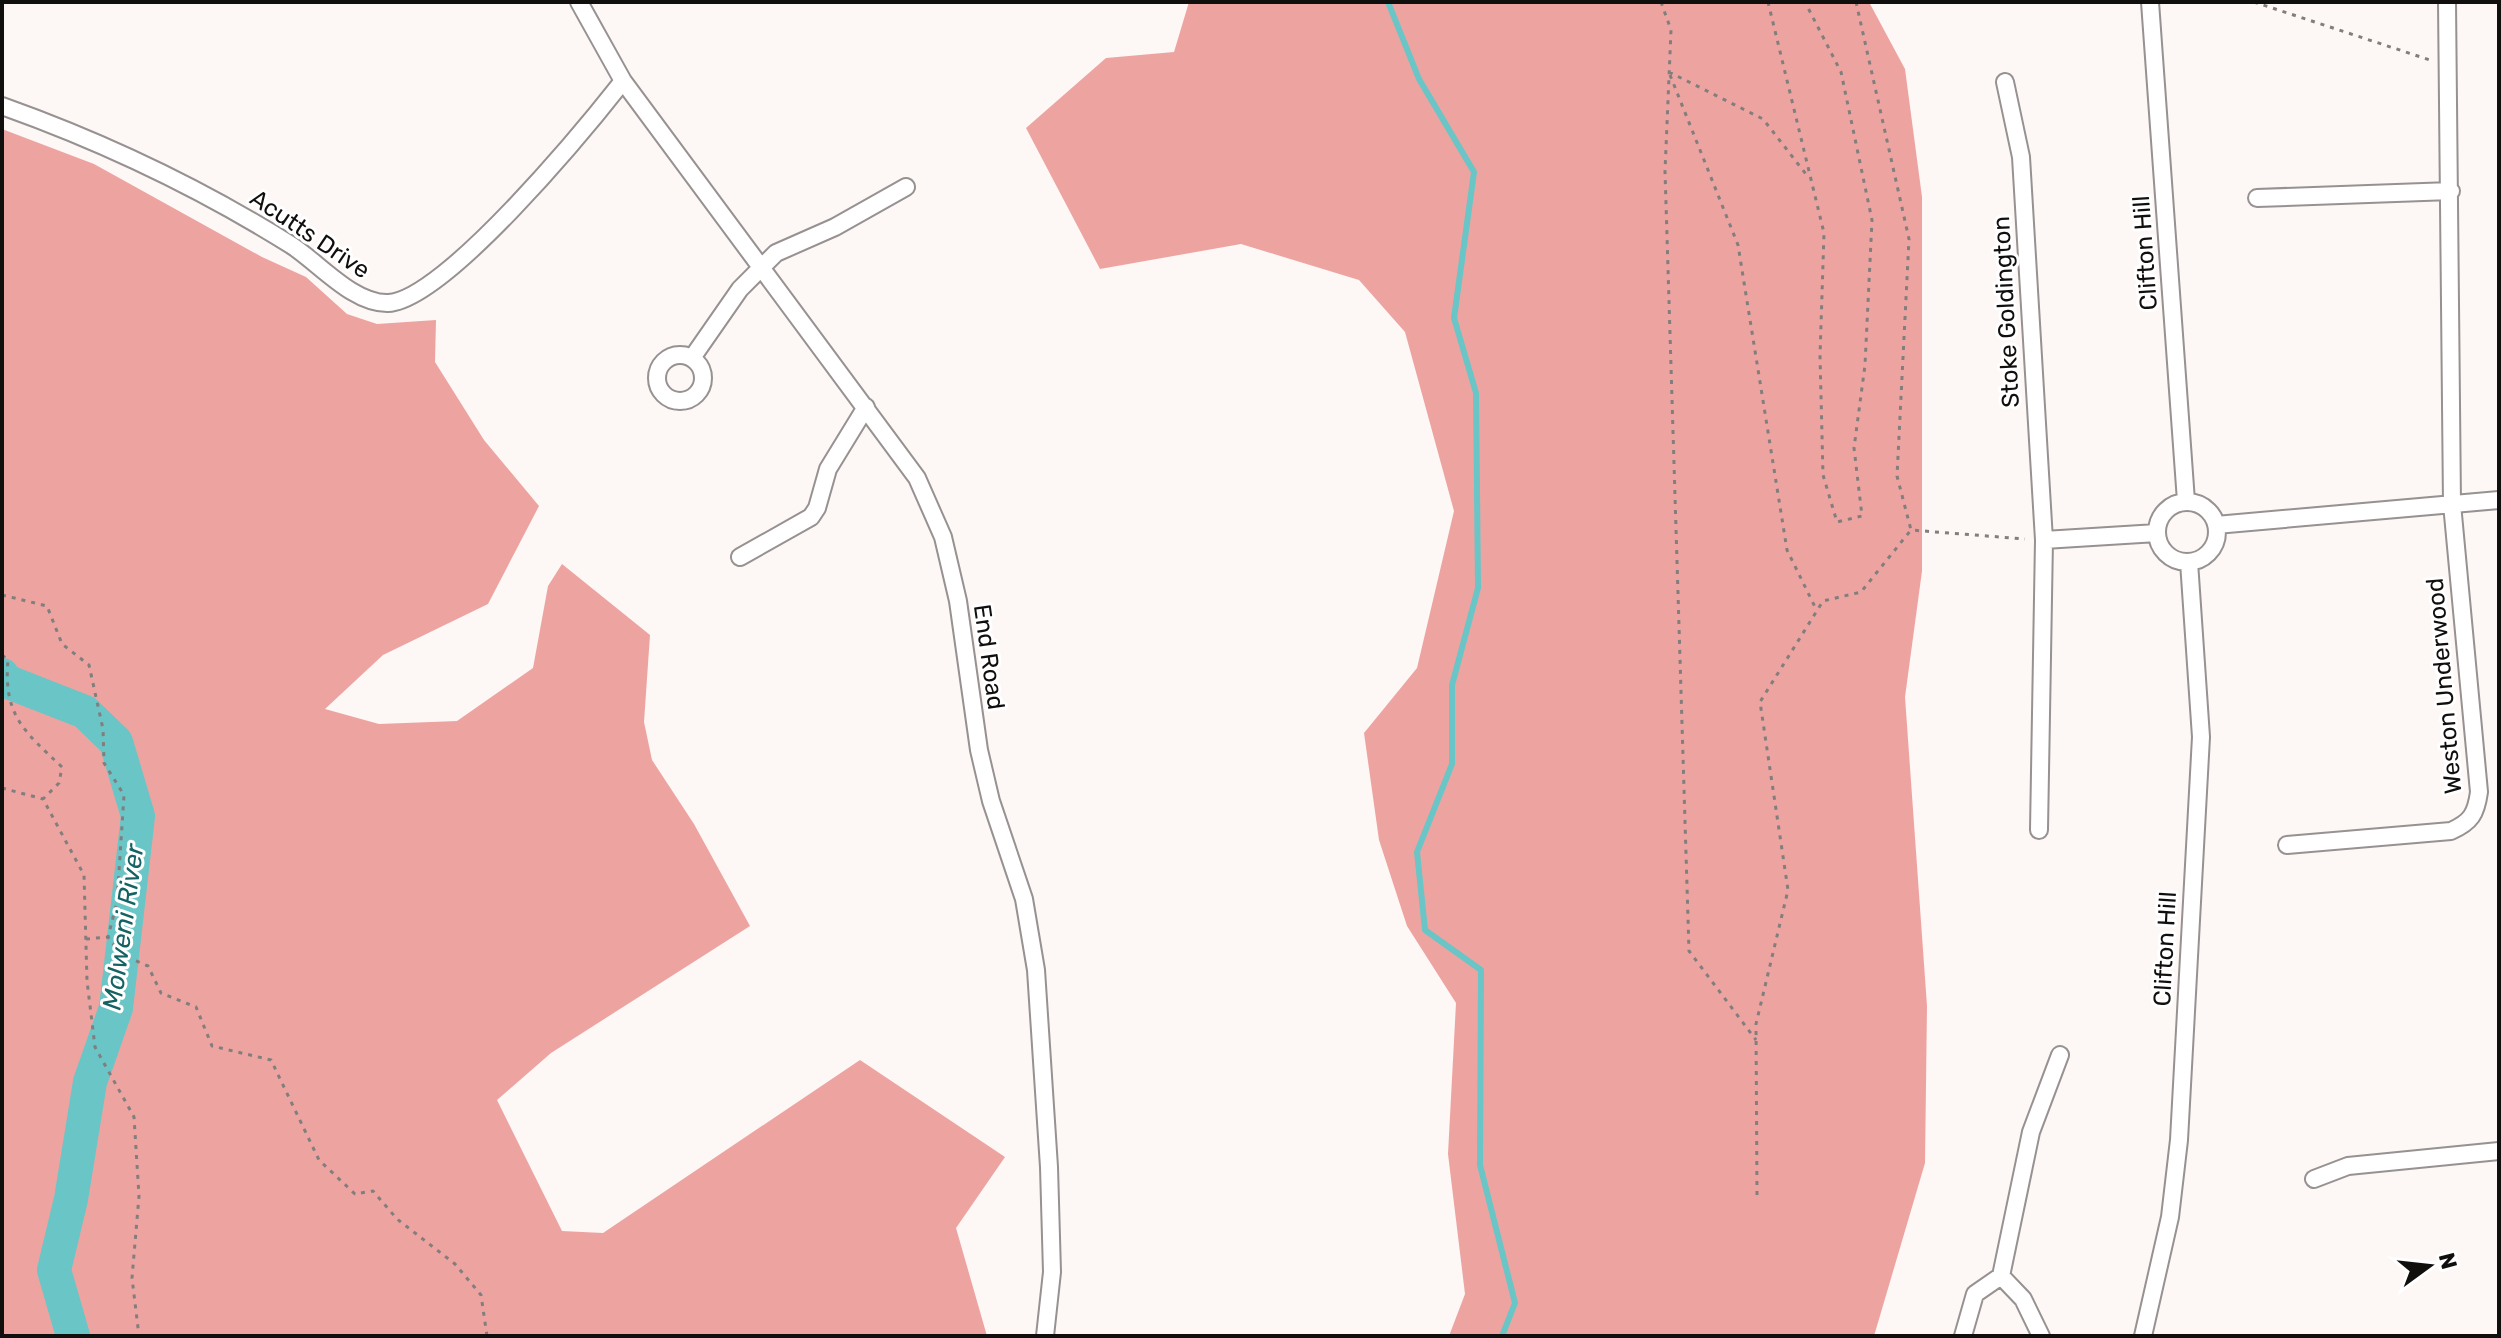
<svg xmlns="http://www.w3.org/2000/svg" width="2501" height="1338" font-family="Rubik,sans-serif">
  <rect width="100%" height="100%" fill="#fdf7f6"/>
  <path fill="#eda4a1" d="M1189 2H1869L1905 69 1922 197V571L1905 697 1927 1006 1925 1163 1874 1336H1449L1465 1294 1448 1154 1456 1003 1407 926 1379 840 1364 733 1417 668 1454 511 1405 332 1359 280 1241 244 1100 269 1026 128 1106 58 1174 52Z
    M2 129 94 164 262 257 306 277 347 314 377 324 436 320 435 362 484 440 539 506 488 604 383 655 325 709 379 724 457 721 533 668 548 586 562 564 650 635 644 722 652 760 694 824 750 926 551 1053 497 1100 562 1231 603 1233 860 1060 1005 1157 956 1228 987 1336H2Z"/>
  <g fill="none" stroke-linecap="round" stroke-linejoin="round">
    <path stroke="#69c5c6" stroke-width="6" d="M1388 2 1419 79 1474 172 1454 318 1476 393 1478 588 1452 685V764L1417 852 1425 930 1481 970 1480 1165 1515 1303 1502 1336"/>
    <path stroke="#69c5c6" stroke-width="34" d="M2 675 6 681 85 712 116 742 138 816 116 1008 90 1082 71 1199 54 1270 73 1336"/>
    <defs>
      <path id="minor" d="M579 2 623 81 917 478 943 537 958 601 979 750 991 801 1024 899 1036 970 1049 1167 1052 1272 1045 1336
        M2150 2 2186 501
        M2005 82 2021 157 2044 540 2039 830
        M2 106C103 142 200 188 291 245 319 263 353 304 388 303 444 301 586 128 623 81
        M2257 198 2451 191
        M657 378a23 23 0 1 1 46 0a23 23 0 1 1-46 0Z
        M692 358 740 289 776 253 835 227 906 187
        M2157 532a30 30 0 1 1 60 0a30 30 0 1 1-60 0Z
        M2216 525 2499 500
        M2044 540 2157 533
        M740 557 811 517 817 508 828 469 866 407
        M2287 845 2451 831C2471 822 2476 814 2479 792L2452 504 2447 2
        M2314 1179 2348 1166 2499 1151
        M2001 1276 2023 1299 2041 1336
        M1963 1336 1975 1294 2001 1276 2031 1132 2060 1055
        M2143 1336 2170 1217 2179 1140 2201 737 2189 562"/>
    </defs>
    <use href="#minor" stroke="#979191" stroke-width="20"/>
    <path stroke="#827e7d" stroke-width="3" stroke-dasharray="4 6" stroke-linecap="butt" d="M1661 2 1671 30 1665 171 1689 951 1756 1040
      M1768 2 1824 233 1820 356 1823 475 1837 522 1862 516 1854 448 1865 365 1872 220 1841 72 1805 2
      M1856 2 1909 239 1897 476 1911 530 2025 539
      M2254 2 2430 60
      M1669 72 1763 119 1809 178
      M1670 75 1738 245 1787 550 1817 611
      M2 595 47 606 62 644 89 665 103 729 104 763 124 795 117 902 108 937 122 955 148 966 161 993 196 1007 212 1046 271 1060 319 1160 355 1194 373 1191 397 1219 455 1264 481 1295 487 1336
      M2 655 8 660C3 716 25 732 62 767L59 783 43 799 84 875 87 981 95 1047 134 1117 139 1196 132 1278 139 1336
      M2 788 43 799
      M86 939 108 937
      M1757 1195 1756 1024 1788 890 1760 702 1823 601 1861 592 1911 530"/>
    <use href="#minor" stroke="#fff" stroke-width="16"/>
  </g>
  <g text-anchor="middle" stroke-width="6" stroke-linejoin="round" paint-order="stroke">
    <g font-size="24" fill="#110f0e" stroke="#fff">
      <text transform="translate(310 234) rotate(34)" y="8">Acutts Drive</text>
      <text transform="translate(2145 253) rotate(-94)" y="8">Clifton Hill</text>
      <text transform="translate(2006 312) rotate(-93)" y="8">Stoke Goldington</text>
      <text transform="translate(989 657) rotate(82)" y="8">End Road</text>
      <text transform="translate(2444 686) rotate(-95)" y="8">Weston Underwood</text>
      <text transform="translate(2165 949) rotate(-87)" y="8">Clifton Hill</text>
    </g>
    <g font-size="26" font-style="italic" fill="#156263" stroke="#fff">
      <text transform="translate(123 927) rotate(-82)" y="9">Molweni River</text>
    </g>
  </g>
  <rect width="2501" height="1338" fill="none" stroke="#110f0e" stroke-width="8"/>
  <g transform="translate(2429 1266) rotate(75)" stroke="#ffffff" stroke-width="6" paint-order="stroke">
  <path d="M0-6L14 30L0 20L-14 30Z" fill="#110f0e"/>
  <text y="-12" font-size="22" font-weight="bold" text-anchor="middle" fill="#110f0e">N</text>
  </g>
</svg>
